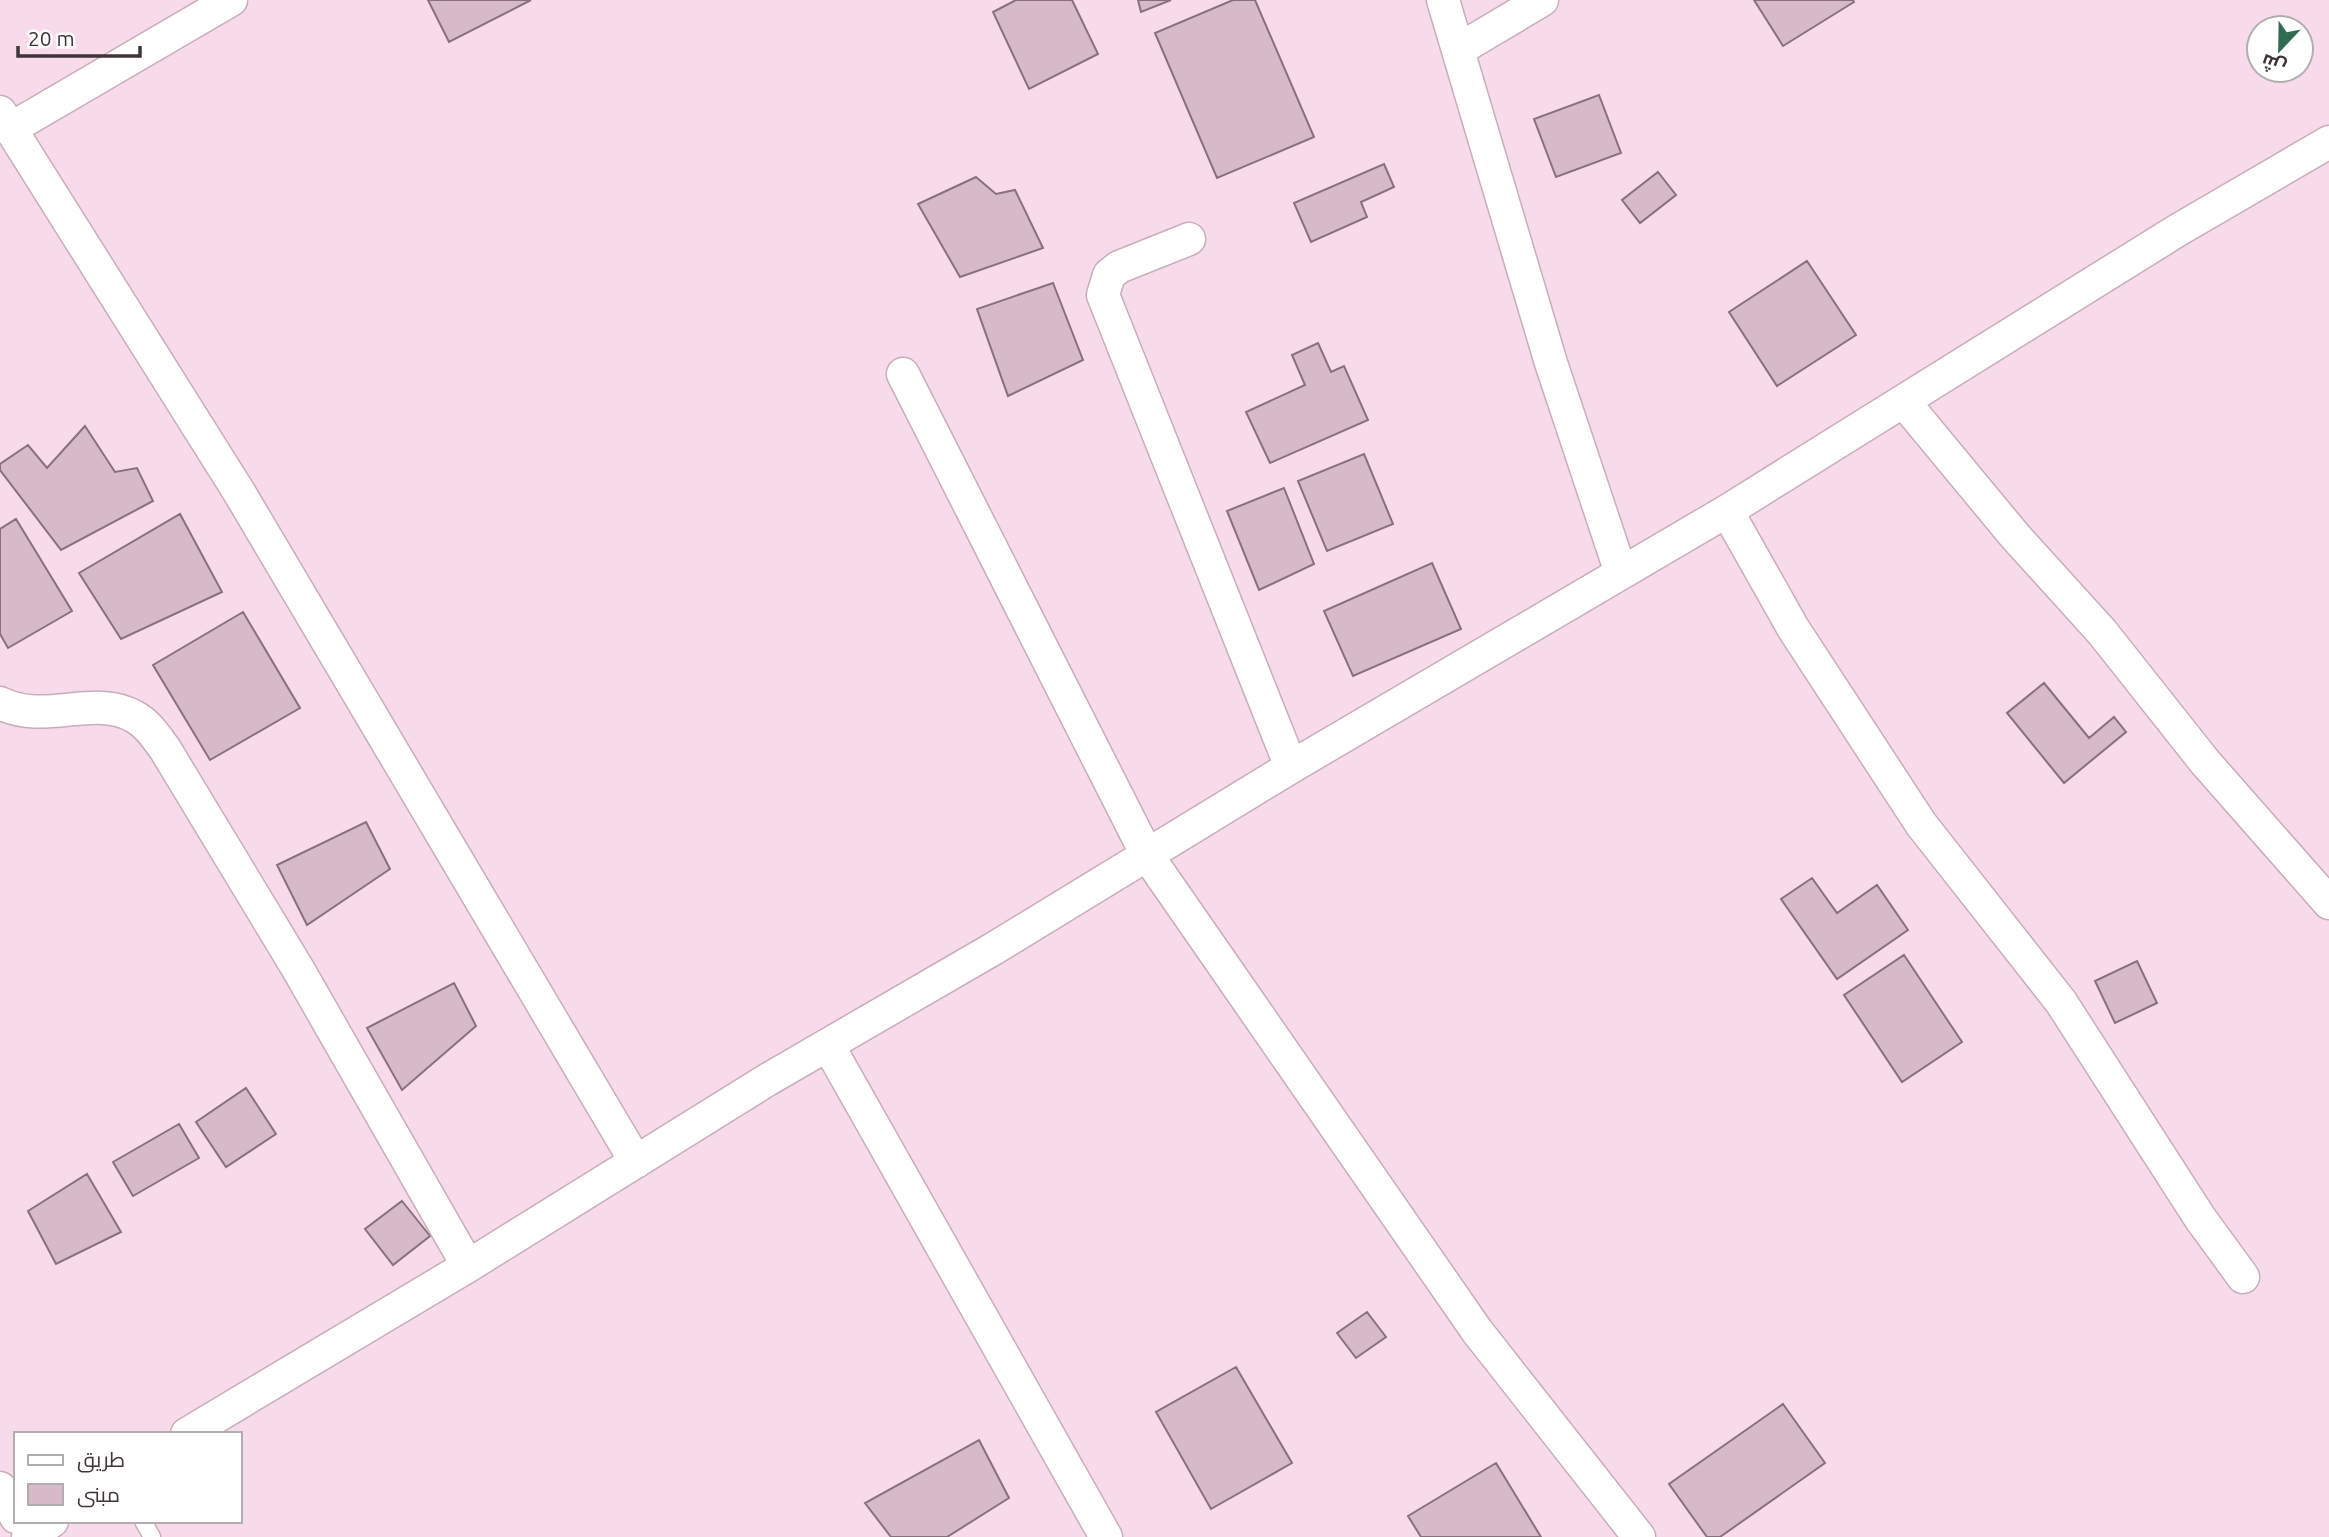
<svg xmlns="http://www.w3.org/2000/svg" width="2329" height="1537" font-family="Ubuntu,Cairo,sans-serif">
  <rect width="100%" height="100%" fill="#f7dbea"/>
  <path fill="#d6bac9" stroke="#89707d" stroke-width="2" d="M428 0H531L449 42Z
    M1016 0H1072L1098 54 1029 89 993 12Z
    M1138 0H1171L1141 12Z
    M1233 0H1255L1314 137 1217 178 1155 33Z
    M1754 0H1853L1854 2 1783 46Z
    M1599 95 1621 153 1556 177 1534 119Z
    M1384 164 1394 187 1361 202 1367 217 1311 242 1294 203Z
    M1658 172 1676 195 1640 223 1622 200Z
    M976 177 996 194 1015 190 1043 248 960 277 918 204Z
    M1807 261 1856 335 1777 386 1729 312Z
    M1053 283 1083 360 1008 396 977 309Z
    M1318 343 1331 372 1344 366 1368 420 1270 463 1246 412 1305 385 1292 355Z
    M85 426 115 472 137 468 153 501 61 550 0 470V464L28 445 47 468Z
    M1364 454 1393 524 1327 551 1298 481Z
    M1284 488 1314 564 1259 590 1227 511Z
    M180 514 222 592 121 639 79 573Z
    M16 519 72 611 8 648 0 634V529Z
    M1432 563 1461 629 1353 676 1324 611Z
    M243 612 300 708 210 760 153 665Z
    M2044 683 2089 738 2114 717 2126 732 2064 783 2007 713Z
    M366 822 390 869 307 925 277 865Z
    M1812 878 1837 913 1877 885 1908 930 1837 979 1781 899Z
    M1904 955 1962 1042 1902 1082 1844 995Z
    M2137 961 2157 1003 2115 1023 2095 981Z
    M454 983 476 1026 402 1090 367 1028Z
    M246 1088 276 1134 226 1167 196 1122Z
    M179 1124 199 1158 133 1196 113 1162Z
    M87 1174 121 1232 56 1264 28 1211Z
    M402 1201 430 1236 393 1265 365 1229Z
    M1367 1312 1386 1337 1356 1358 1337 1333Z
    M1236 1367 1292 1463 1211 1509 1156 1412Z
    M1783 1404 1825 1463 1720 1537H1707L1669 1484Z
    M979 1440 1009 1498 947 1537H891L865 1503Z
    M1496 1463 1541 1537H1421L1408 1516Z"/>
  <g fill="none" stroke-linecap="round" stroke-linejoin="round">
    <defs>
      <path id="service" d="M143 1521 152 1537"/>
      <path id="minor" d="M1443 0 1551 363 1621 573
        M1458 50 1542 0
        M0 112 239 492 636 1162
        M10 129 231 0
        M1189 239 1119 267 1109 275 1103 295 1291 767
        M903 374 1147 855 1477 1331 1639 1537
        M1904 402 2015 536 2102 632 2205 762 2329 903
        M1727 511 1793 628 1921 824 2061 1002 2200 1218 2243 1277
        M0 703C45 726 95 693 135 717 148 724 156 737 165 749L298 969 468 1266
        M828 1045 1106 1537
        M187 1434 468 1266 767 1080 993 949 1291 767 1727 511 2178 230 2329 142
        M0 1488 16 1517
        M28 1537 52 1521"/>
    </defs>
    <use href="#service" stroke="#c8adbb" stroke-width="19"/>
    <use href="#minor" stroke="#c8adbb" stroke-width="35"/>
    <use href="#service" stroke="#fff" stroke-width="16"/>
    <use href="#minor" stroke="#fff" stroke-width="32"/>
  </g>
  <rect x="14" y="1432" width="228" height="91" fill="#ffffff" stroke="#b2aeb0" stroke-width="2"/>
  <rect x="28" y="1455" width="35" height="10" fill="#ffffff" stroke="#b2aeb0" stroke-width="2"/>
  <text x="77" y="1467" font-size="21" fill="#3f343a">طريق</text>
  <rect x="28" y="1484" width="35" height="21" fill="#d6bac9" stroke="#b2aeb0" stroke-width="2"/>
  <text x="77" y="1502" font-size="21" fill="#3f343a">مبنى</text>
  <g transform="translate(2280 49) rotate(202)"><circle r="33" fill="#ffffff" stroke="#b2aeb0" stroke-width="2"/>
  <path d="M0-5L12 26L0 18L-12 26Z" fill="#326b54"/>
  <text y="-10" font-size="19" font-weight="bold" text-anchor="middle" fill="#3f343a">ش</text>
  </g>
  <path d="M18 46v10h122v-10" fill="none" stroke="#3f343a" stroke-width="3.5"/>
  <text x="28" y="46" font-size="21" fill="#3f343a" stroke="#ffffff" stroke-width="5" paint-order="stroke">20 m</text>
</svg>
